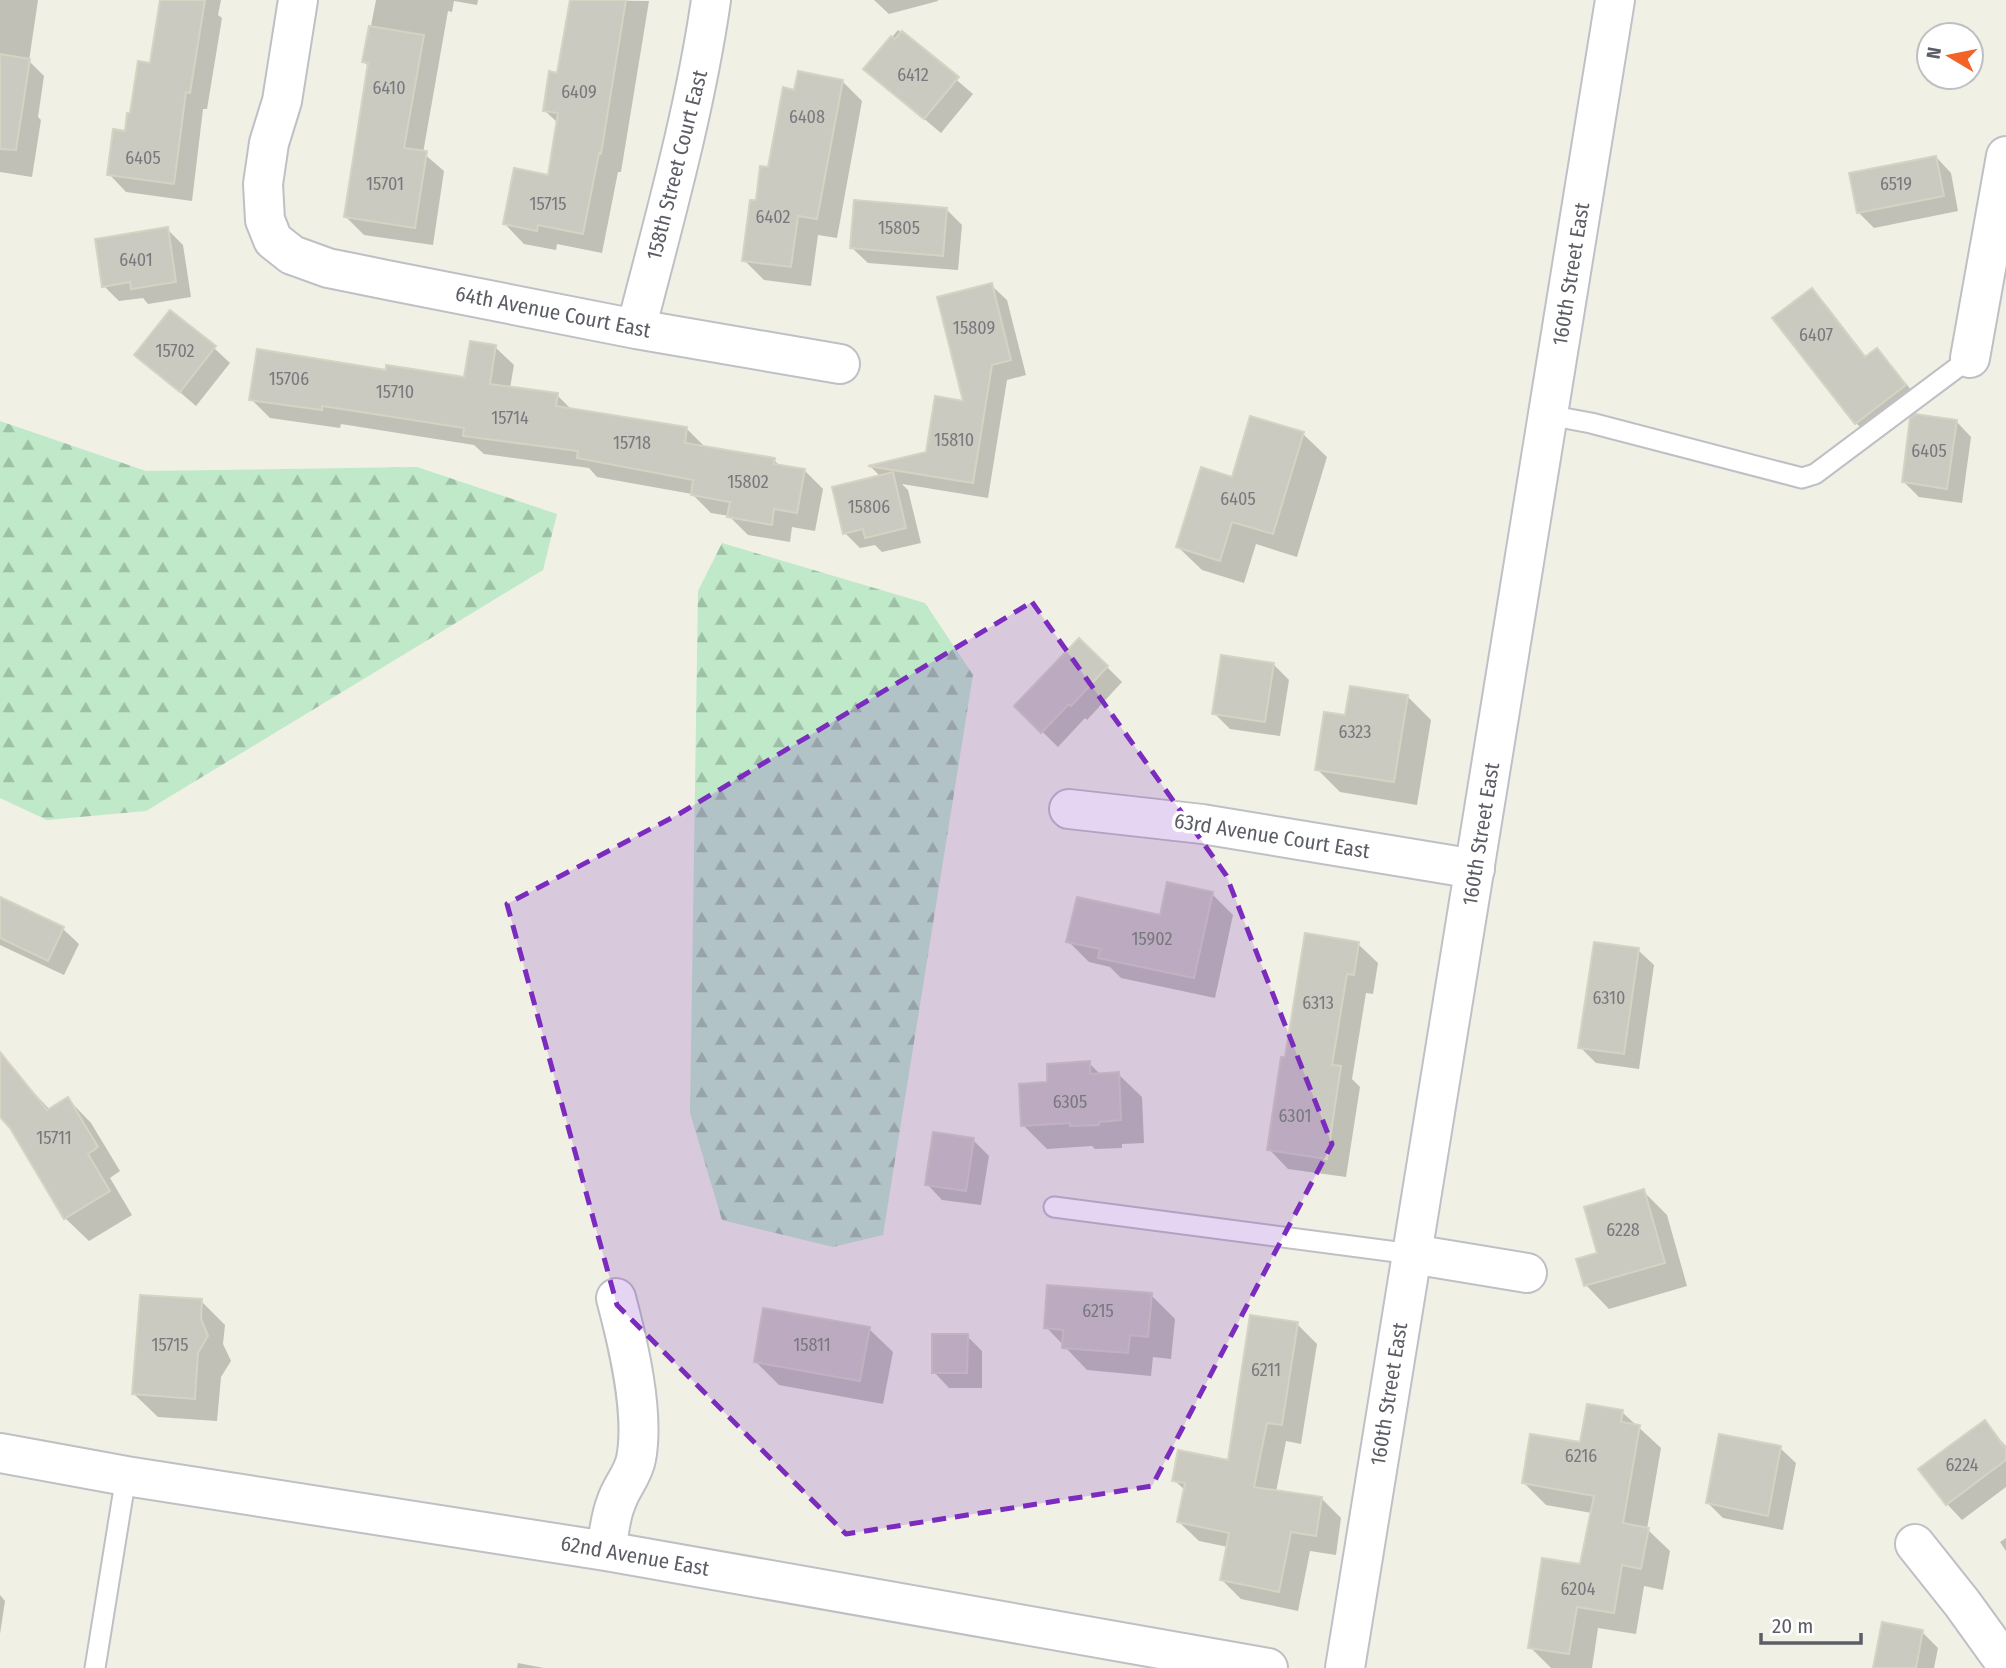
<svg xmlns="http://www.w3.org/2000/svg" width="2006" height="1668" font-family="'Fira Sans Condensed',sans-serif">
  <defs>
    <pattern id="forest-firs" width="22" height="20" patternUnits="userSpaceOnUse" patternTransform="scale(1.75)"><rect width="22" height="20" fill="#bfe9c8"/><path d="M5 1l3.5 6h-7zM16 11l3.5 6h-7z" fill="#9ec0a6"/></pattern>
  </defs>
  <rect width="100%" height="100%" fill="#f0f0e4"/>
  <path fill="url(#forest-firs)" d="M0 421 146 471 417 467 557 514 543 570 146 811 47 820 0 798Z
    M722 543 925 603 973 675 883 1235 833 1247 722 1220 690 1113 698 591Z"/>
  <path fill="#0003" d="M0 0H38L29 61 44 76 38 117 41 120 32 177 0 172Z
    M162 0H221L218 15 222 18 207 109H203L192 201 126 192 109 174 152 65Z
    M376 0H478L477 5 454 1 452 12 448 11 423 153 444 171 433 245 364 235 346 217 369 67 364 62Z
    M572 0 649 1 621 172H618L602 253 557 244 556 250 524 244 505 224 549 177 558 123 544 110 559 75Z
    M874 0H938V1L889 14Z
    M898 30 973 94 941 133 865 69Z
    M842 81 862 101 837 238 818 235 811 286 764 280 744 260 757 202 796 92Z
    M1936 157 1951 173 1958 211 1874 228 1858 212Z
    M946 209 962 225 958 270 868 263 852 248Z
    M167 229 183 245 191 297 148 304 143 298 119 301 104 286Z
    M991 285 1007 300 1026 375 1007 380 988 498 902 484 908 490 921 543 882 552 875 545 860 548 845 533 881 477 871 467 927 453 966 403Z
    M1812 290 1827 306 1867 358 1877 350 1892 366 1920 401 1871 438 1856 423Z
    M495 347 514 365 510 388 557 395 572 410 686 428 706 448 774 460 781 467 804 470 823 489 815 531 792 527 790 542 748 535 729 516 711 513 692 494 597 477 589 468 484 454 474 445 341 424 340 428 270 418 251 399 388 372 466 379Z
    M214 348 230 363 196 406 137 355Z
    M1252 418 1303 434 1327 457 1297 557 1256 544 1244 583 1202 570 1178 547 1233 479Z
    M1956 421 1971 437 1962 503 1919 497 1904 482Z
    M1273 664 1289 680 1280 736 1230 729 1214 713Z
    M1107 667 1122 682 1087 720 1085 718 1058 747 1016 706Z
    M1408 697 1431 720 1417 805 1340 792 1317 769Z
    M1212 894 1233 915 1215 998 1121 978 1110 967 1089 962 1068 941 1161 917Z
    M0 899 63 929 79 944 64 975 0 945Z
    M1358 944 1378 963 1373 994 1366 993 1352 1079 1360 1087 1346 1177 1288 1169 1269 1149 1286 1059Z
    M1638 950 1654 965 1639 1069 1596 1063 1580 1047Z
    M1089 1063 1101 1075 1118 1074 1142 1097 1144 1143 1122 1144V1148L1095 1149 1092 1146 1047 1149 1023 1125 1049 1084Z
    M13 1070 50 1110 68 1099 91 1123 120 1171 110 1178 132 1215 89 1241 65 1218 11 1127 0 1114V1080Z
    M973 1140 989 1156 981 1205 942 1200 927 1184Z
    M1643 1191 1667 1215 1687 1286 1609 1309 1586 1285 1600 1254Z
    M1151 1295 1175 1319 1171 1359 1153 1357 1151 1376 1087 1370 1046 1327Z
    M201 1301 225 1325 223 1344 231 1361 221 1377 217 1421 158 1417 134 1394Z
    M1297 1324 1317 1344 1301 1444 1286 1441 1276 1492 1321 1498 1341 1518 1336 1555 1310 1551 1298 1611 1241 1599 1221 1579 1228 1547 1199 1541 1179 1522 1186 1491 1174 1480 1230 1462Z
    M869 1329 893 1352 883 1404 779 1385 756 1362Z
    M967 1336 982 1351V1388H949L934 1372Z
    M1622 1412 1661 1448 1647 1529 1670 1551 1663 1590 1644 1586 1636 1634 1598 1628 1592 1668H1551L1530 1647 1581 1566 1592 1513 1546 1505 1524 1483 1581 1444Z
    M1984 1422 2006 1446V1487L1962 1520 1947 1504Z
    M1780 1448 1796 1463 1783 1530 1723 1518 1708 1503Z
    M2006 1538V1551L2000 1542Z
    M0 1595 5 1601 0 1634Z
    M1922 1632 1938 1648 1934 1668H1875Z
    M518 1663 544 1668H517Z"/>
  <path fill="#cbcac1" stroke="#d5d3c2" stroke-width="2" d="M160 0H205L190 93 186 92 174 184 107 175 113 129 125 131 127 113H130L138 61 150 63Z
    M570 0H626L601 154 599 153 583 234 538 225 537 231 503 224 514 168 548 175 558 113 543 111 549 71 557 73Z
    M369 26 424 35 404 148 427 151 415 228 344 217 368 63 362 62Z
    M902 31 959 77 924 119 863 69 891 36 895 39Z
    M0 54 30 59 16 150 0 149Z
    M798 71 843 80 817 219 798 216 791 267 742 261 750 200H756L760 166 768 167 783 87 794 90Z
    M1936 156 1944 196 1857 213 1849 173Z
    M854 200 947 208 943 256 850 248Z
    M168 227 176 282 131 289 130 282 102 287 95 239Z
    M992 283 1011 360 992 365 973 483 868 466 926 452 935 396 963 401 937 297Z
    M1812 288 1865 357 1877 348 1906 385 1855 424 1772 318Z
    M170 310 216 346 180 392 134 355Z
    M470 341 496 345 490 384 558 393 556 406 687 427 685 443 775 458 774 464 805 469 797 513 774 509 772 525 727 517 730 502 691 495 693 480 577 458 578 451 463 436 464 428 322 406V410L249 400 257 349 386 370V365L464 377Z
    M1915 414 1957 420 1947 489 1902 482 1910 418Z
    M1250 416 1304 432 1273 534 1232 522 1220 561 1176 547 1201 467 1232 477Z
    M893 472 906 528 865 538 863 529 843 534 832 487Z
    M1079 638 1108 666 1071 706 1069 704 1041 733 1014 706Z
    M1221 655 1274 663 1265 722 1212 714Z
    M1350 686 1408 695 1394 782 1315 770 1324 712 1345 715Z
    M1167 882 1213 892 1194 978 1098 958 1100 949 1066 942 1077 897 1160 915Z
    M0 897 64 927 48 961 0 938Z
    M1305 933 1359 942 1354 975 1347 974 1332 1065 1341 1066 1327 1159 1267 1150 1281 1057H1285Z
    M1594 942 1639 948 1624 1054 1578 1048Z
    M0 1052 47 1110 68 1097 98 1147 88 1154 110 1191 64 1219 10 1128 0 1117Z
    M1090 1061V1074L1119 1072 1121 1120 1099 1122V1125L1070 1126V1123L1021 1126 1019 1084 1047 1082V1064Z
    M933 1132 974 1138 966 1191 925 1185Z
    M1644 1189 1665 1263 1584 1286 1576 1259 1597 1253 1584 1207Z
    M1047 1285 1152 1293 1148 1337 1130 1335 1128 1353 1062 1348 1063 1330 1044 1328Z
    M140 1295 202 1299 201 1319 208 1336 198 1353 195 1399 132 1394Z
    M763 1308 870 1327 860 1381 754 1362Z
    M1250 1315 1298 1322 1282 1425 1267 1423 1254 1487 1322 1497 1316 1536 1291 1532 1279 1592 1220 1580 1229 1533 1177 1522 1185 1483 1172 1481 1178 1450 1228 1460Z
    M932 1334H968L967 1373H932Z
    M1587 1404 1623 1410 1621 1422 1640 1425 1623 1523 1649 1528 1641 1569 1622 1565 1614 1613 1577 1607 1569 1654 1528 1648 1542 1558 1580 1564 1594 1496 1522 1483 1530 1434 1580 1442Z
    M1985 1420 2006 1449V1460L1946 1505 1918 1469Z
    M1719 1434 1781 1446 1768 1516 1706 1503Z
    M1882 1622 1923 1630 1916 1668H1873Z"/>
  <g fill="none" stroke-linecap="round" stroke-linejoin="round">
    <defs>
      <path id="service" d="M1548 415 1591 423 1802 478 1815 474 1970 358
        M1054 1207 1412 1254
        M95 1668 126 1476"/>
      <path id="minor" d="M298 0 282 101 269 143 263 184 265 220 273 240 292 255 328 268 387 280 636 329 840 364
        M636 329C664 220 695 111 711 0
        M1970 358 2006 156
        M1069 809 1202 824 1475 869
        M1412 1254 1527 1273
        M0 1453 126 1476 606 1551 1268 1668
        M1915 1544 1962 1603 2006 1664
        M606 1551C609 1535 610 1517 616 1503 621 1487 633 1475 636 1459 645 1413 628 1343 616 1298"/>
      <path id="secondary" d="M1345 1668 1615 0"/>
    </defs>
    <use href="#service" stroke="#bec0c6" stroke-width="23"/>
    <use href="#minor" stroke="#bec0c6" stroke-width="42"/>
    <use href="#secondary" stroke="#bfc0c8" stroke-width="42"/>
    <use href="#service" stroke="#fff" stroke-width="19"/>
    <use href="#minor" stroke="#fff" stroke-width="38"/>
    <use href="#secondary" stroke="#fff" stroke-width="38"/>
  </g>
  <path fill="#7b2cbf" fill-opacity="0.2" stroke="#7b2cbf" stroke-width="5" stroke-dasharray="14 9" stroke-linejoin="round" d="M1032 602 1226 875 1332 1144 1152 1486 846 1534 617 1305 507 904 679 814Z"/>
  <g text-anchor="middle" stroke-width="7" stroke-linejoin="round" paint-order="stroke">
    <g font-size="18" fill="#78797d">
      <text x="913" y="81">6412</text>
      <text x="389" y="94">6410</text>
      <text x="579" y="98">6409</text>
      <text x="807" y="123">6408</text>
      <text x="143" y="164">6405</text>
      <text x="385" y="190">15701</text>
      <text x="1896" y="190">6519</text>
      <text x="548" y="210">15715</text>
      <text x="773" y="223">6402</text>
      <text x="899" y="234">15805</text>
      <text x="136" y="266">6401</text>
      <text x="974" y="334">15809</text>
      <text x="1816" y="341">6407</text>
      <text x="175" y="357">15702</text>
      <text x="289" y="385">15706</text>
      <text x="395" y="398">15710</text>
      <text x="510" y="424">15714</text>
      <text x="954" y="446">15810</text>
      <text x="632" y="449">15718</text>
      <text x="1929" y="457">6405</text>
      <text x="748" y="488">15802</text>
      <text x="1238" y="505">6405</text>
      <text x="869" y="513">15806</text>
      <text x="1355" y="738">6323</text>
      <text x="1152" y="945">15902</text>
      <text x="1609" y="1004">6310</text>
      <text x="1318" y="1009">6313</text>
      <text x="1070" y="1108">6305</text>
      <text x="1295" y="1122">6301</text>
      <text x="54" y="1144">15711</text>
      <text x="1623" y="1236">6228</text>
      <text x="1098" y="1317">6215</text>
      <text x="170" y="1351">15715</text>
      <text x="812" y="1351">15811</text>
      <text x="1266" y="1376">6211</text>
      <text x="1581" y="1462">6216</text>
      <text x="1962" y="1471">6224</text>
      <text x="1578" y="1595">6204</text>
    </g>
    <g font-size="21" fill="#5c5e66" stroke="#fff">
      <text transform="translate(677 165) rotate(-76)" y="7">158th Street Court East</text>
      <text transform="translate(1571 274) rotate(-81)" y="7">160th Street East</text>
      <text transform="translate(553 312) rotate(11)" y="7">64th Avenue Court East</text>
      <text transform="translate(1481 834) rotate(-81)" y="7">160th Street East</text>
      <text transform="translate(1272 836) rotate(9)" y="7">63rd Avenue Court East</text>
      <text transform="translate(1389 1394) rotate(-81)" y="7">160th Street East</text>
      <text transform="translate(635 1556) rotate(10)" y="7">62nd Avenue East</text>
    </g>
  </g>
  <g transform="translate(1950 56) rotate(280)"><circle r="33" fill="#ffffff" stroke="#bebfc2" stroke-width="2"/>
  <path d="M0-5L12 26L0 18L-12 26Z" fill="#f36227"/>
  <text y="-10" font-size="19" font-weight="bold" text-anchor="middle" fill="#5c5e66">N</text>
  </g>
  <path d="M1761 1633v10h100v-10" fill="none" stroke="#5c5e66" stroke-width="3.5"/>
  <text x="1772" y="1633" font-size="21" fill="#5c5e66" stroke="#ffffff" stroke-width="5" paint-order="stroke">20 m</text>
</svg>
